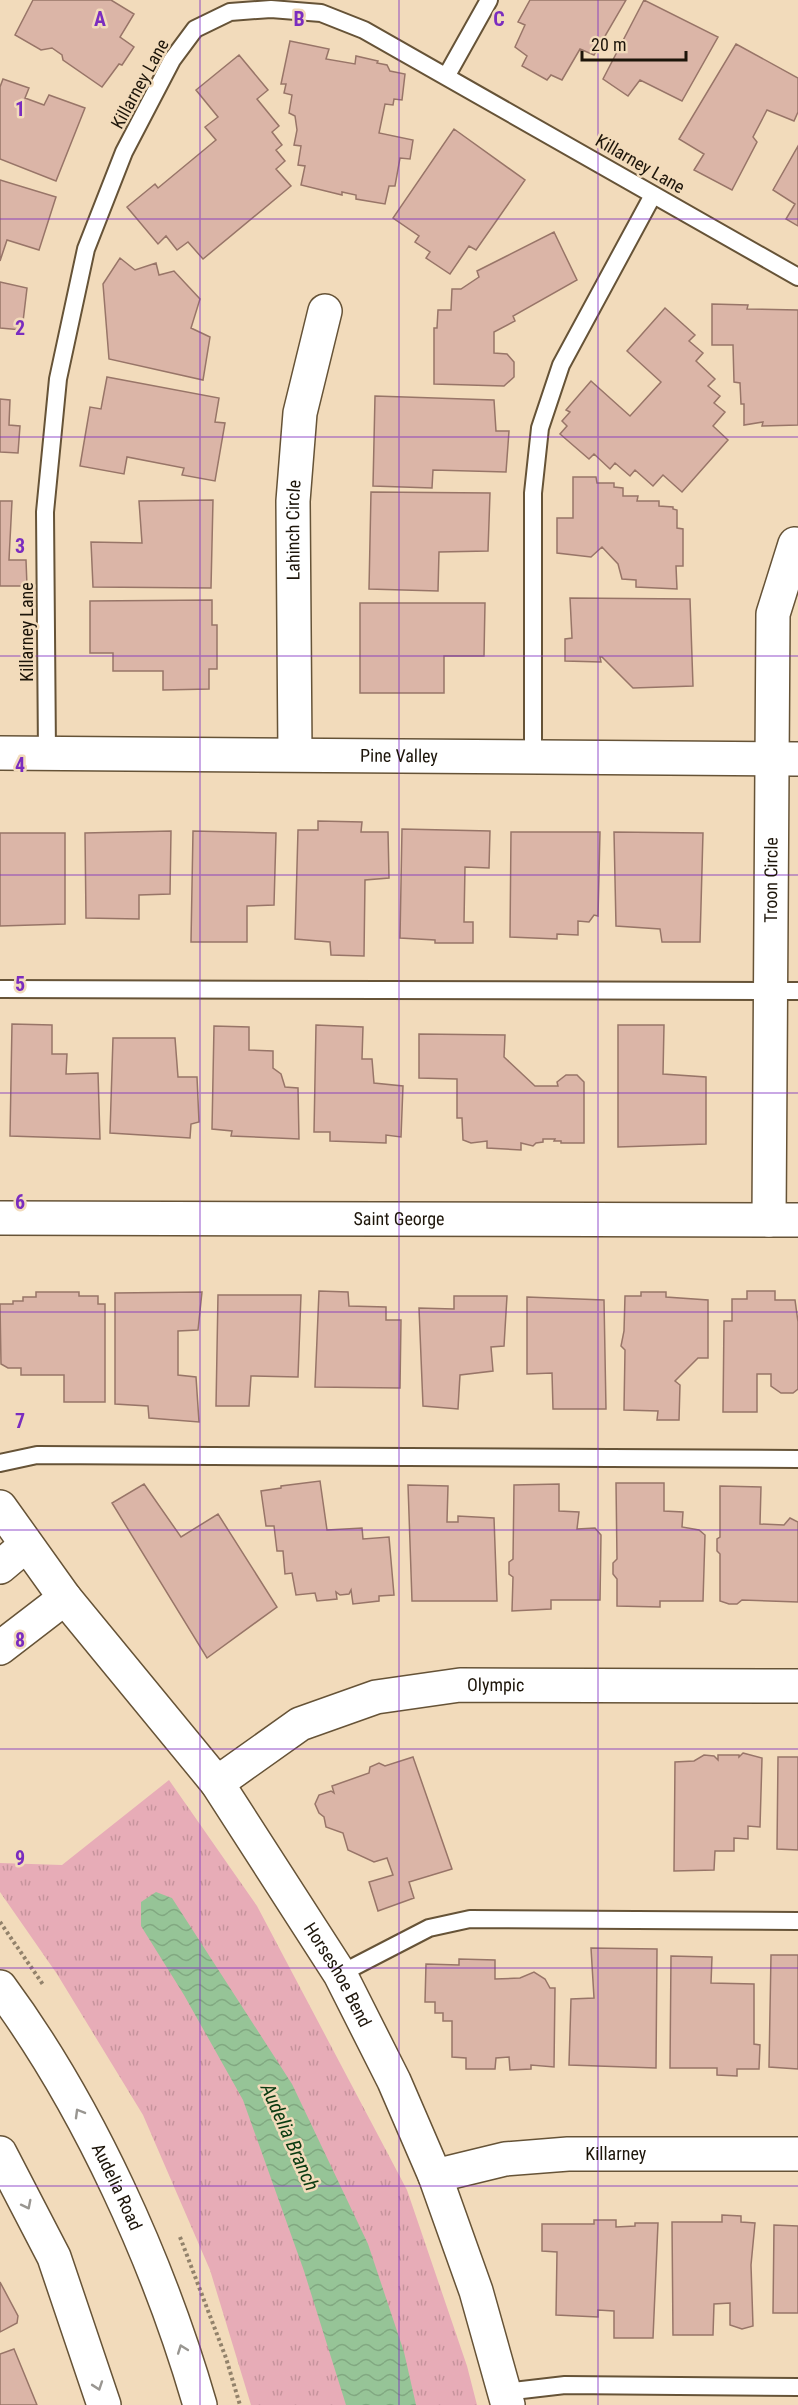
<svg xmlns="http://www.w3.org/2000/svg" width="798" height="2405" font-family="'Roboto Condensed',sans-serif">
  <defs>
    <pattern id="grass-tufts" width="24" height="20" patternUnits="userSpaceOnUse" patternTransform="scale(1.5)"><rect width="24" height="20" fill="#e7acb7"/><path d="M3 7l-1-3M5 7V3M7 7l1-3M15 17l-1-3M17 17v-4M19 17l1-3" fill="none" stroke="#c6939c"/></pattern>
    <pattern id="water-waves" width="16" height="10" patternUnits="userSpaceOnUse" patternTransform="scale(1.5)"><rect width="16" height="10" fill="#96c497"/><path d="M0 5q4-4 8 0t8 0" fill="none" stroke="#81a881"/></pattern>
  </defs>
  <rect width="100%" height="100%" fill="#f2dbbb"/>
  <path fill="url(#grass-tufts)" d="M169 1780 257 1906 407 2190 467 2366 477 2405H251L210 2270 143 2115 57 1974 0 1892V1863L62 1865Z"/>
  <path fill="url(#water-waves)" d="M156 1892 172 1898 292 2084 368 2244 404 2352 416 2405H346L304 2271 243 2100 184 1995 141 1926V1902Z"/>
  <path fill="#dbb5a7" stroke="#987568" stroke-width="1.5" d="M33 0H111L134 14 120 37 134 47 122 65 119 64 102 87 63 60 62 55 52 48 41 50 15 35Z
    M530 0H626L594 55 580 49 562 80 551 75 547 80 522 66 527 56 515 47 525 25 518 22Z
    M644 0 718 37 682 101 640 80 628 96 603 79Z
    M290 41 329 49 326 59 355 64 356 56 378 61 377 63 387 65 390 71 405 74 402 100 394 99 393 105 385 104 379 133 413 140 410 159 400 158 395 186H389L385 204 356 199V195L342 192V195L301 185 305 166 298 165 301 146 294 145 297 130 295 116 289 113 292 95 284 93 286 84H281Z
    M736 44 798 78V112L794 121 767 110 753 137 757 142 732 190 694 170 704 154 679 139Z
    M239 55 268 90 257 99 279 126 272 132 282 145 276 150 285 161 276 169 291 186 203 259 188 242 177 250 166 236 158 244 127 207 155 184 158 188 216 140 205 127 218 117 196 90Z
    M3 79 29 88 25 98 44 105 49 95 85 108 56 181 0 159V87Z
    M454 129 525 180 476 250 469 246 450 274 426 258 430 252 415 242 419 236 393 218Z
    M798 146V226L786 219 795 204 773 190Z
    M0 180 56 197 39 250 7 240 0 261Z
    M554 232 577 280 513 316 515 321 494 332V353L507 354 514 362V377L504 386 434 384V328H437L438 310H451L452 289H461L479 277 477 271Z
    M120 258 135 270 156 263 159 275 174 271 200 299 191 328 210 337 203 380 109 359 103 284Z
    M0 282 27 288 22 330 0 328Z
    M712 304 748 305 747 309 798 310V425L762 426 763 422 744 425V404H741L740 383 734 382 733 345H712Z
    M665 308 695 335 689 341 703 353 696 361 715 379 708 386 720 396 714 403 725 412 713 426 728 440 682 492 663 475 653 486 635 470 630 476 615 463 610 469 594 454 589 459 560 434 567 426 562 421 570 412 566 410 591 381 630 416 661 382 627 351Z
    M107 377 219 398 215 422 225 423 215 481 182 475 184 468 127 457 124 474 80 466 90 407 101 409Z
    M375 396 494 400 496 431H509L506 472 433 470 432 488 373 486Z
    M0 399 10 400 9 425 20 426 18 453 0 452Z
    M573 477H596L597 483H614V487L623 488V496H638L637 501H659V506L673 507V509L677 510V528L683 529V566H676L677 589 636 587V580L622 579 618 564 602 547 591 557 557 553V518H573Z
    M371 492 490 493 488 551 439 552 438 591 369 589Z
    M213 500 211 588 93 587 91 542 142 543 139 501Z
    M0 501H12L9 560H26L27 586H0Z
    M570 598 690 599 693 686 633 688 602 657H600L601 662 565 661V639L572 638Z
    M212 600V625H217V669H209V689L163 690V671H113V653H90V601Z
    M360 603H485L484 656H444V693H360Z
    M318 821 362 822 361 832H388L389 878 365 880 364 956 331 955 330 942 295 939 298 830H318Z
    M402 829 490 831 489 868 465 867 464 922H473V943H435V940L400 938Z
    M171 831 170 894 139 895V919L86 918 85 833Z
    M193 831 276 833 274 905 247 906V942H191Z
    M511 832H600L598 916 594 915 589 922 578 921V935L557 934V939L510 937Z
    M614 832 703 833 700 942H662L660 929 616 926Z
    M0 833H65V924L0 926Z
    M12 1024 52 1025V1054H67L66 1074 98 1073 100 1139 10 1136Z
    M316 1025 363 1027 362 1059H372L374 1083 403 1086 401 1137 386 1135V1143L330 1141V1132H314Z
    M618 1025H664L663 1074 706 1077V1144L618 1147Z
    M214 1026 249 1027V1050L273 1051V1068L281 1074 285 1087 298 1088 299 1139 231 1136 232 1131 212 1129Z
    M419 1034 505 1035 504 1057 535 1086H558L557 1082 566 1075H577L584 1082V1143H561V1141H554L555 1139H543V1142L536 1143 533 1146 521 1143V1150L487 1148V1141L471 1143 463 1140 462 1118H457V1079L419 1078Z
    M113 1038H175L178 1077H197L199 1122 191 1124 190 1138 110 1133Z
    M319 1291 348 1292 349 1306 386 1307V1320H401L400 1388 315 1387Z
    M747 1291H775V1300H795L798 1322V1389L793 1393H781L771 1386V1374H757V1412H723L724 1321H732V1299H747Z
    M36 1292H79V1296H98V1304H105V1402H64V1375H21V1368H8L1 1364 0 1304H13V1301H23V1297H36Z
    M202 1292 198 1330 178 1331V1375L196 1377 199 1422 149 1418 148 1406 115 1404V1293Z
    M641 1292H666V1297L708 1300V1358H698L675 1381 680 1385 679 1420H657L658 1411 624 1410 625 1350 621 1346 624 1331 625 1296H641Z
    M218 1295H301L298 1377 251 1376 249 1406H216Z
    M454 1296H507L504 1346 491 1347 493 1371 460 1375 458 1409 423 1406 419 1308 454 1309Z
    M527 1297 604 1300 606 1409H553L552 1373 527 1374Z
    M320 1481 327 1530 362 1528 363 1539 389 1537 394 1595 379 1596V1601L353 1604 351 1590 349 1594 340 1595 336 1592 337 1599 317 1601 315 1593 296 1595 292 1573 285 1574 283 1551H277L274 1526H266L261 1491 281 1488V1486Z
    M616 1483H664V1511L683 1512 682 1527 699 1530 705 1535 703 1601H660V1607L617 1606V1579L613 1574V1563L617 1559Z
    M144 1484 181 1537 218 1514 277 1607 207 1658 112 1503Z
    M559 1484V1511L579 1512 577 1529 595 1528 601 1535 600 1600H551V1609L512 1611 513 1577 509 1574V1562L513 1559 514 1485Z
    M408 1485 448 1486 447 1522H458V1516L494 1518 497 1601H412Z
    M720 1486 761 1487 760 1524 784 1525 790 1518 798 1522V1602L742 1600 737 1604H729L720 1601V1554L717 1551V1539L720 1537Z
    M743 1753 762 1758 760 1827 748 1826V1839L734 1838V1851H715L714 1870 674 1871 675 1762 694 1761 704 1755 714 1756 718 1760V1755H739V1757Z
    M413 1757 452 1869 409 1882 414 1898 378 1911 369 1882 393 1875 387 1858 374 1862 348 1850 343 1833 326 1827 324 1817 319 1813 315 1804 319 1795 331 1791 334 1793 332 1786 369 1773 370 1767 379 1763 385 1766Z
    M778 1757H798V1850L777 1849Z
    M591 1948 657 1949 656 2068 569 2065 571 1999 594 1998Z
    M771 1955H798V2069L769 2067Z
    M671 1956 712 1957 711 1983 754 1984V2044L760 2045 759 2069H737V2076L717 2075V2068H670Z
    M459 1959 495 1960V1979L520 1978 534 1972 545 1979 550 1988H555L554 2067 531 2065V2069L510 2070 509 2057 496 2058 495 2069H466V2058L452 2057V2021H443V2013H435V2002H425L426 1964 459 1965Z
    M722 2215 741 2216V2222L755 2223 751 2265 753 2326 742 2329 730 2325V2303L714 2304 713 2335H673L672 2222H722Z
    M594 2220H616V2227L635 2226V2223H658L653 2338H614V2311L598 2310V2317L556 2315 557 2252 542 2251V2224H594Z
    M774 2225 798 2226V2313H773Z
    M0 2282 18 2316 17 2323 0 2332Z
    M14 2349 37 2405H0V2354Z"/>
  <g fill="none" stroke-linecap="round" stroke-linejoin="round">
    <defs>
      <path id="service" d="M447 75 489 0
        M47 753 45 512 58 379 86 249 124 152 172 60 195 29 230 12 271 9 321 13 364 30 798 277
        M533 755V493L540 428 561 365 653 195
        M0 989 798 991
        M0 1463 37 1455 798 1459
        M340 1974 429 1928 470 1919 798 1921
        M505 2392 565 2385 798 2387"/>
      <g id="minor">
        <path id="s1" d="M0 753 798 759"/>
        <path id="s2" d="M295 754 293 501 300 413 325 311"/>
        <path id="s3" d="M0 1218 798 1220"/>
        <path id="s4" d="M769 1220 773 614 795 544"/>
        <path id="s5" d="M0 1507 65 1598 217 1783 340 1974 394 2081 435 2176 476 2291 508 2405"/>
        <path d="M0 1567 25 1546"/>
        <path d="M0 1648 65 1598"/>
        <path id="s6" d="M217 1783 300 1724 376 1697 460 1685 798 1686"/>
        <path id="s7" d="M435 2176 505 2159 568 2154H798"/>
      </g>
      <g id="secondary">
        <path id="s8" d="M0 1987C88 2106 159 2263 200 2405"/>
        <path d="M0 2153 54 2257 104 2405"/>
      </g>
    </defs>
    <use href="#service" stroke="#665337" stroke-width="20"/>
    <use href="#minor" stroke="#665337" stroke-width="36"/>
    <use href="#secondary" stroke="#665337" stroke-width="36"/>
    <path stroke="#92826b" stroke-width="4" stroke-dasharray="3 3" stroke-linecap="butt" d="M0 1922 44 1986
      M180 2237 226 2358 240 2405"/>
    <use href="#service" stroke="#fff" stroke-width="16"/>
    <use href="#minor" stroke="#fff" stroke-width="33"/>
    <use href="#secondary" stroke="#fff" stroke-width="33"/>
  </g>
  <defs><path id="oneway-chevron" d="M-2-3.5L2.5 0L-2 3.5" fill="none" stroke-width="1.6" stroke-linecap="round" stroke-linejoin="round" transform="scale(1.5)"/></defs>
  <g stroke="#999691">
    <use href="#oneway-chevron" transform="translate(79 2113) rotate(-120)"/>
    <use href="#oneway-chevron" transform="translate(27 2205) rotate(63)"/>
    <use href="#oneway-chevron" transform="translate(182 2349) rotate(-110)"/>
    <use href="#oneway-chevron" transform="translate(98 2386) rotate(71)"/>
  </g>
  <path fill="none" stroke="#7b2cbf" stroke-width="1.5" stroke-opacity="0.55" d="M200 0V2405M399 0V2405M598 0V2405M0 219H798M0 437H798M0 656H798M0 875H798M0 1093H798M0 1312H798M0 1530H798M0 1749H798M0 1968H798M0 2186H798"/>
  <g text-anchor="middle" stroke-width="5" stroke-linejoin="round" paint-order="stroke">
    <g font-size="18" fill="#1d150a" stroke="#f2dbbb">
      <text transform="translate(140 84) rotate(-61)" y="6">Killarney Lane</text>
      <text transform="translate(640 164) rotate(30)" y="6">Killarney Lane</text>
      <text dy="6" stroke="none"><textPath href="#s2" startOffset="224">Lahinch Circle</textPath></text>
      <text transform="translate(27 632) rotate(-90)" y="6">Killarney Lane</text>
      <text dy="6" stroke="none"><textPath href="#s1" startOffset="399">Pine Valley</textPath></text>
      <text dy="6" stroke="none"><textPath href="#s4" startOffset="340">Troon Circle</textPath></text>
      <text dy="6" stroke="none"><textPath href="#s3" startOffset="399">Saint George</textPath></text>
      <text dy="6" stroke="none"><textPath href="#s6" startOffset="303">Olympic</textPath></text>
      <text dy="6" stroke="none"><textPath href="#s5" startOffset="578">Horseshoe Bend</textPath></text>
      <text dy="6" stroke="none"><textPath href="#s7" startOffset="183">Killarney</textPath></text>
      <text dy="6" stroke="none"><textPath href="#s8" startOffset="232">Audelia Road</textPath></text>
    </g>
    <g font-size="20" font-style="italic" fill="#093b11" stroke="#f2dbbb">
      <text transform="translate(290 2137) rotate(66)" y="7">Audelia Branch</text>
    </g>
  </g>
  <g font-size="20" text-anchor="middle" font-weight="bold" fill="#7b2cbf" stroke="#f2dbbb" stroke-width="5" stroke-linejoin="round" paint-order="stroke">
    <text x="100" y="26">A</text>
    <text x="299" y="26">B</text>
    <text x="499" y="26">C</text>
    <text x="20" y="116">1</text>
    <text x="20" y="335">2</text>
    <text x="20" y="553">3</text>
    <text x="20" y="772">4</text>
    <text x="20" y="991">5</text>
    <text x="20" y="1209">6</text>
    <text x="20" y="1428">7</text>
    <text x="20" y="1647">8</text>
    <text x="20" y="1865">9</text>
  </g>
  <path d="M582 51v9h104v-9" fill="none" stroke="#1d150a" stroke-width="3"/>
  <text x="591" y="51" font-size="18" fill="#1d150a" stroke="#f2dbbb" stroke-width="4.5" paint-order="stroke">20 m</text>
</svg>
